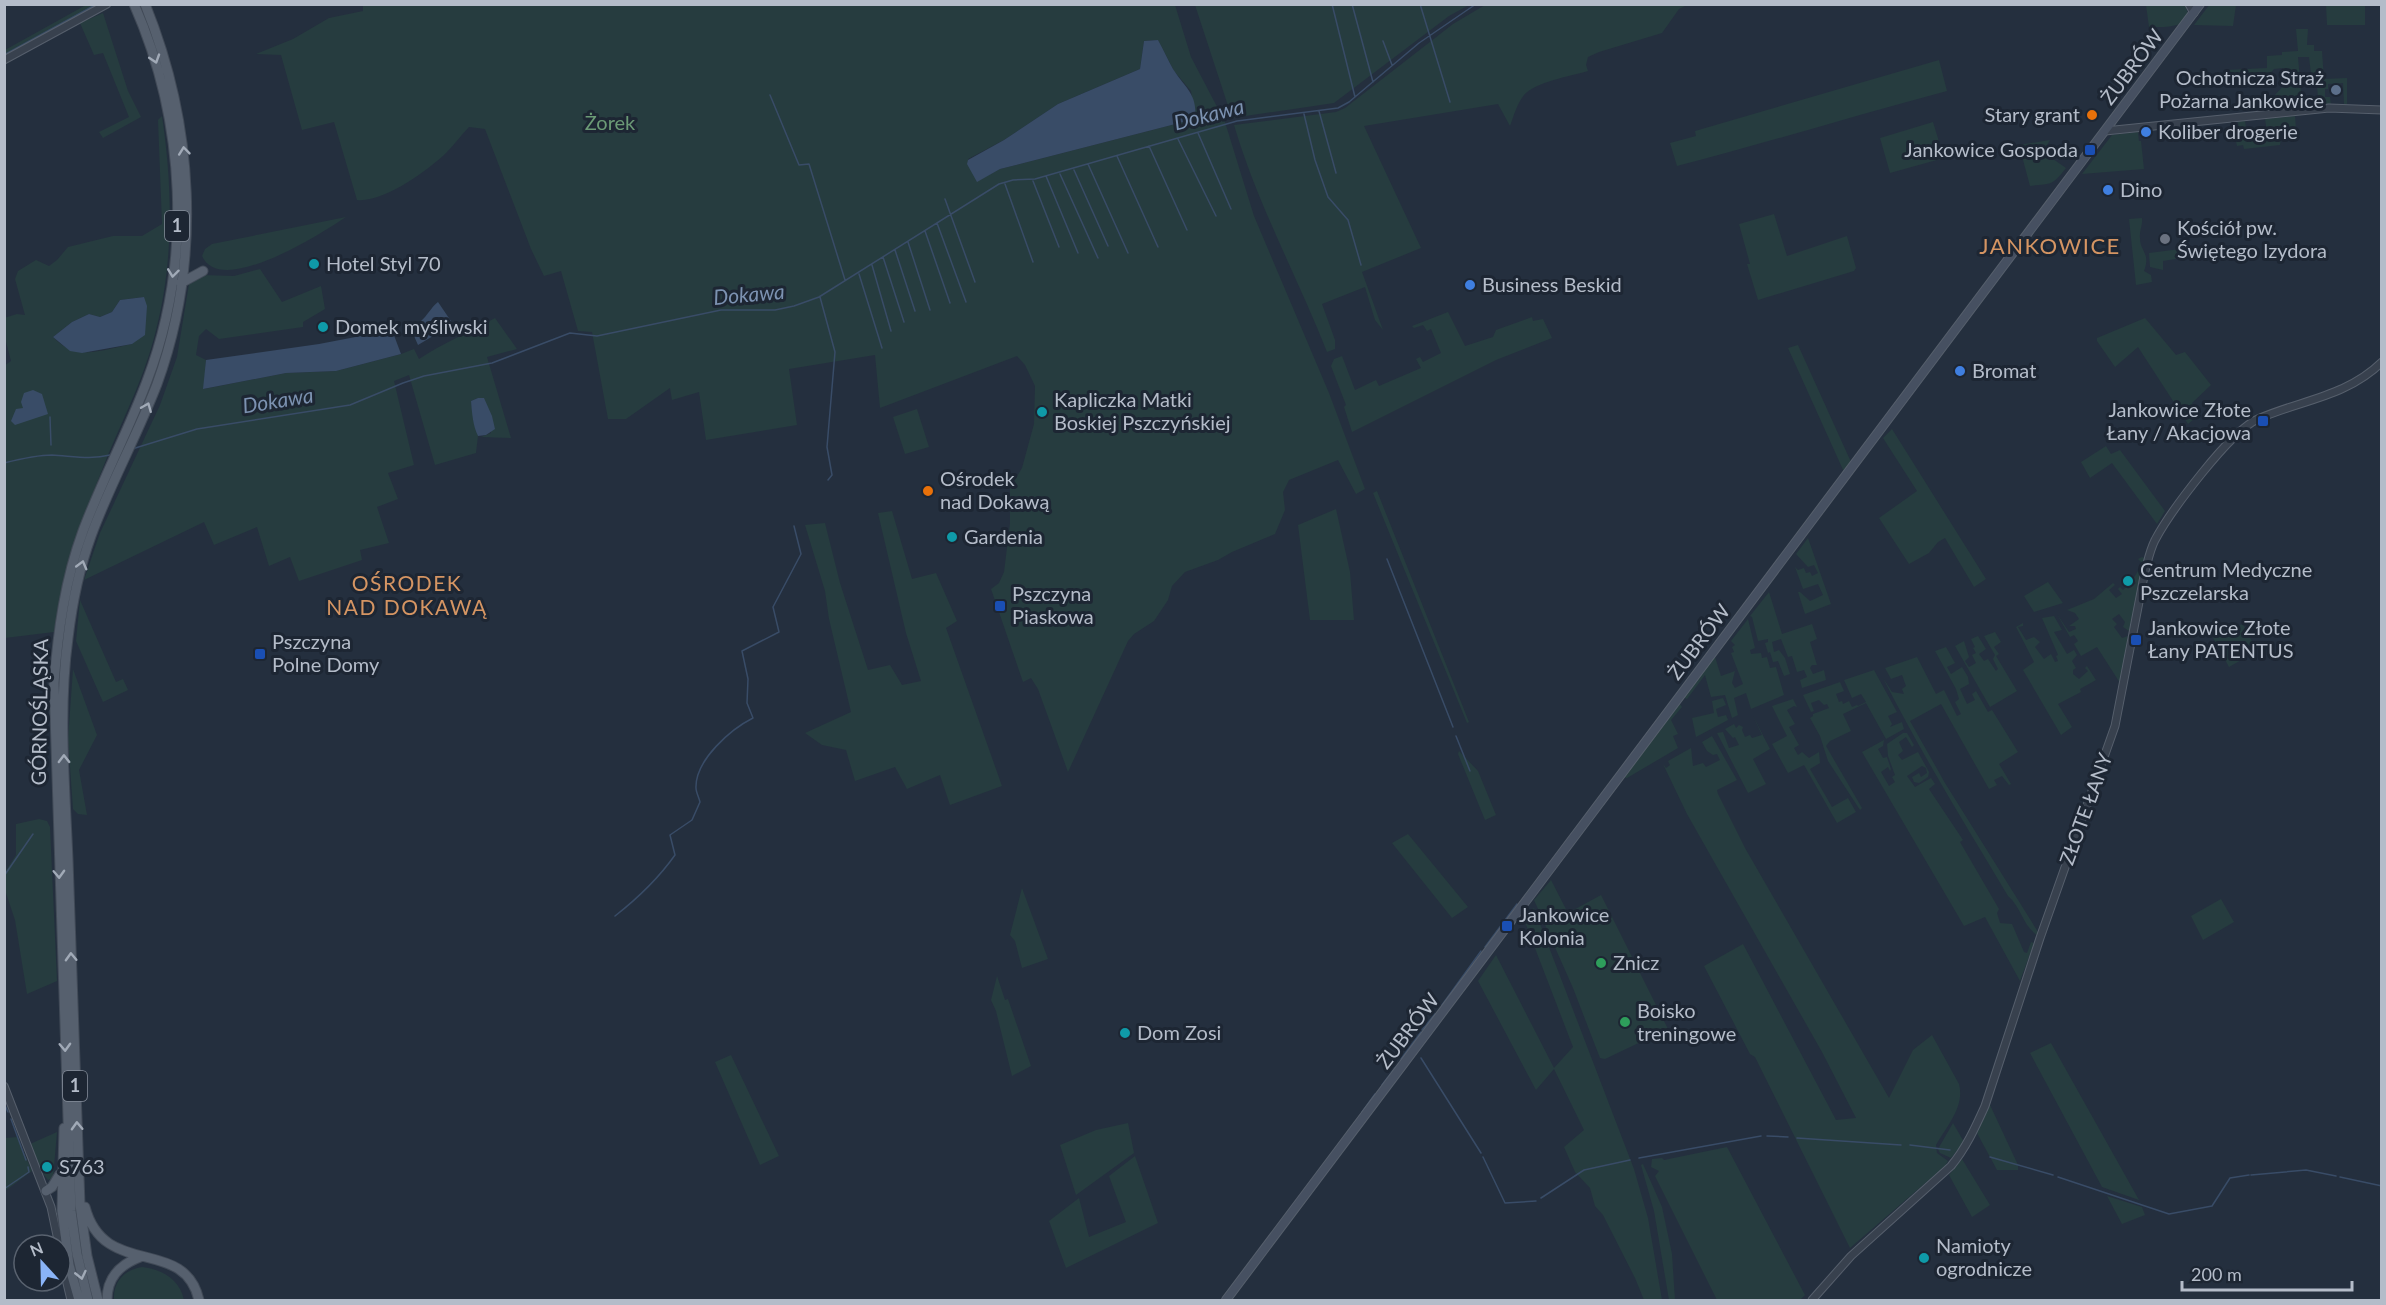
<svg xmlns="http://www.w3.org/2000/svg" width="2386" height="1305" font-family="Lato,sans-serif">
  <rect width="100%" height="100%" fill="#242f3e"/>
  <path fill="#263c3f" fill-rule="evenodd" d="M2210 4 2236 5 2233 26 2194 25Z
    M86 5H100L5 57V50Z
    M363 5H1175L1191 57 1225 122 1254 216 1329 393 1365 489 1356 494 1338 460 1289 480 1283 492 1285 510 1275 534 1232 552 1218 560 1185 572 1172 586 1168 600 1154 621 1134 634 1128 641 1068 772 1038 689 1031 678 1023 682 991 589 999 583 1004 572 1010 523V488L1022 468 1034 424 1035 386 1025 365 1017 356 880 408 875 355 789 369 797 425 706 440 699 392 672 400 670 388 626 419H608L592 332 578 331 561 271 544 276 531 249 485 129 469 127C461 135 455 144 447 152 429 170 383 203 357 200L334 122 302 130 281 55 256 54 293 39 329 18 363 11ZM1158 40 1174 71 1191 91 1195 119 1000 169 977 181 968 159 1004 140 1058 104 1140 69 1144 41Z
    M1195 5V4L1469 5 1449 16 1334 103 1232 118Z
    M1485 5H1687L1679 9 1662 33 1599 52 1588 57 1586 65 1588 71C1571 76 1535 82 1524 95 1517 104 1514 115 1510 126L1498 104 1364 126 1421 248 1362 272 1383 330 1375 320 1365 287 1322 304 1335 340V349L1327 352C1297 276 1257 203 1234 125L1336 112 1345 108 1453 24Z
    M2146 5H2185C2196 29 2164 27 2149 27Z
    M2326 5H2365V25H2327Z
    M103 13 128 91 141 117 103 138 99 132 129 117 103 53 94 55 80 23Z
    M2296 29H2308L2307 45H2314V51H2322L2324 79 2347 78V104H2344L2343 83 2328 84V89H2325V97H2330L2331 105H2322L2321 101 2305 103V100L2318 98 2316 74H2311L2309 57H2298L2302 103 2279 105 2278 100 2286 103 2275 95 2284 85 2285 77 2288 75 2283 72V68L2274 69 2266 78 2259 73 2251 81 2243 76V72H2240L2238 78 2235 77 2232 72 2226 73V70L2267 68V56L2282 55V52L2298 51Z
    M1939 60 1947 91C1857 115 1766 143 1677 166L1670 143 1696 136 1695 131Z
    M162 116C173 190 174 265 154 338 142 384 119 426 102 470 91 498 80 527 71 556 63 580 59 607 54 632L5 638 4 366 11 361 5 338 4 318 17 314 25 315 15 279 18 271 36 260 49 266 57 260 68 247 113 236H142L162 224 158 120ZM144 297 132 344C101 350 77 362 53 337L72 322 89 314 100 317 112 312 120 300Z
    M2295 116 2296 128 2282 130 2280 145 2244 149 2243 145 2237 146 2234 131 2239 129 2238 122 2245 121 2247 134 2251 136 2252 140 2268 139 2265 119Z
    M1933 122 1944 158 1890 173 1880 138Z
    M2138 132 2139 141H2141L2144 169 2082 174 2112 135Z
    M2050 140 2043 152 2066 168C2051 187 2052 183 2030 186L2019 145Z
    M1774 214 1787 256 1847 236 1856 268 1854 271 1758 300 1747 264H1750L1739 224Z
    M346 217C322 233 221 298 202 256L205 249 212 244Z
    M2142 218C2143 225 2139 231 2140 238 2140 252 2151 253 2144 271L2151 275 2152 282 2136 285 2129 219Z
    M2188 248V257L2163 261V270L2150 267 2149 253Z
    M260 269 282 302 321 286 325 309 303 322V327L219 339 206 329 199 336 196 355 206 360 204 389 286 373 336 371 401 354 414 349 419 359C443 343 470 332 495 318L517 349 487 357 511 438 481 437 491 433 478 398 471 401 478 436 476 453 435 465 409 375 394 381 414 465 388 473 398 499 377 507 389 543 360 550 362 560 299 581 290 557 269 566 257 527 214 545 204 522 84 580 100 533 160 405 177 357 189 284 202 275 234 276Z
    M1448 312 1465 346 1493 337 1496 330 1532 317 1533 321 1543 319 1552 338 1496 360 1352 432 1344 407 1346 405 1331 366 1334 359 1342 356 1355 390 1376 380 1379 386 1421 368 1416 359 1420 357 1423 362 1441 353 1431 329 1427 331 1423 325 1414 328 1412 326Z
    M2145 318 2176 355 2185 352 2211 385 2192 403 2200 414 2188 424 2138 347 2115 367 2097 341V338Z
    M1798 345 1851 462 1844 472 1788 348Z
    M917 409 929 447 905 454 893 417Z
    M1892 429 1986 579 1974 587 1945 538 1938 542 1929 553 1909 564 1879 518 1917 491 1883 438Z
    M2106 446 2111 454 2120 450 2165 511 2157 524 2112 463 2090 478 2081 462Z
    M1377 491 1469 722 1467 723 1373 493Z
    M1336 509 1350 572 1354 620H1310L1298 525Z
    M892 511 912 579 936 573 957 621 946 628 1002 786 950 805 940 775 907 789 895 767 855 781 846 750 822 745 805 733 851 712 829 619 825 591 805 525 825 523 840 583 868 670 890 665 902 685 921 681 906 633 878 513Z
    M1808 538 1831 604 1805 614 1798 592H1800L1810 601 1823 595 1818 584 1803 589 1795 567 1798 570 1804 568 1806 573 1810 572 1812 576 1818 573 1814 565 1808 567 1796 554Z
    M2142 557 2145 558 2129 631 2123 627 2125 622 2119 614 2112 619 2117 624 2114 627 2122 638 2128 636 2120 683 2097 647 2081 656 2074 644 2078 641 2074 635 2070 637 2057 614 2069 632 2076 629 2075 626H2069L2079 619 2075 613 2067 610 2094 599 2113 583 2115 585 2109 590 2116 598 2122 594 2118 589 2120 587 2123 590 2126 587 2128 589 2136 583 2133 579 2138 571 2140 572 2142 563 2138 559Z
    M2048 582 2063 603 2034 612 2024 596Z
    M1769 592 1782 634 1812 624 1817 639 1810 642 1817 665H1812L1810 668 1813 674 1824 670 1826 680 1802 688 1800 680 1807 677 1804 670 1797 672 1792 656 1788 657 1781 639 1772 642 1774 652 1779 650 1785 658 1790 674 1784 676 1778 661 1773 662 1770 652 1768 653 1765 643 1768 642V639L1758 641 1752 617 1750 616Z
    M80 600 116 682 123 679 128 690 103 702 76 641Z
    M2054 616 2062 630 2054 632 2067 654 2074 650 2077 655 2072 661 2076 668 2073 670V674L2079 679 2088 671 2085 668 2087 666 2096 680 2080 689 2081 692 2058 704 2072 727 2061 735 2023 670 2034 662 2016 627 2023 623V626L2018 627 2026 640 2034 637 2040 642 2035 647 2044 659 2051 654 2055 662 2058 661 2056 656 2058 655 2042 618Z
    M1748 619 1755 648 1750 650 1751 654 1761 653 1762 658 1767 657 1770 668 1776 667 1784 695 1751 709 1746 693 1734 698 1738 715 1732 718 1725 695 1711 697 1705 675 1687 699 1683 697 1720 649 1715 657 1721 676 1735 671 1732 683 1735 688 1743 684 1731 653 1734 652 1732 647 1735 645 1731 641Z
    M2243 624 2257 651 2229 667 2211 634Z
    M1995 632 2001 642 1994 647 1999 654 1996 656 2017 691 1990 707 1955 646 1964 641 1969 657 1965 661 1969 667 1976 663 1972 655 1976 653 1973 648 1975 647 1971 639 1978 636 1986 649 1979 654 1984 661 1988 659 1996 671 1998 669 1993 659 1995 655 1984 636Z
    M1946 647 1955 663 1947 667 1951 674 1962 667 1968 677 1969 684 1960 689 1967 704 1975 700 1972 694 1976 691 1988 712 1992 710 2018 752 1999 764 2011 784 2009 785 2002 776 1994 780 1997 785 1989 789 1941 704 1910 721 1945 783 2038 932 2037 935C2023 926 2021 907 2008 896 1965 824 1921 753 1883 678L1892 692 1904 694 1902 689 1906 686 1902 675 1891 679 1885 668 1917 657 1936 694 1944 690 1957 716 1961 714 1955 702 1959 699 1956 689 1935 651Z
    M73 669 97 735 79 770 87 815 78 814 73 809 68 739Z
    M1874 670 1897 712 1888 716 1892 724 1890 727 1902 722 1904 729 1886 739 1866 703 1843 714 1851 731 1830 741 1826 746 1862 808 1860 810 1828 761 1820 736 1810 718 1813 716V714L1829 708 1827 704 1824 705 1819 700 1811 703 1814 711 1811 712 1803 695 1840 682 1844 691 1836 694 1839 702 1842 701 1843 704 1849 701 1852 707 1857 705 1858 706 1866 702 1861 694 1852 698 1844 680Z
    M1723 698 1726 705 1716 709 1718 717 1726 715 1728 720 1696 737 1692 718 1714 713 1712 701Z
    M1793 699 1797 707 1794 706 1787 710 1795 724 1789 727 1799 745 1794 748 1798 755 1802 752 1809 758 1819 752 1820 763 1810 769 1832 807 1848 798 1856 812 1837 823 1804 765 1788 773 1772 744 1787 736 1772 706Z
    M1679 703 1682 707 1671 720 1678 734 1673 736 1678 748 1627 778 1623 777Z
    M1753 716 1770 749 1753 759 1766 784 1748 793 1717 733 1723 732 1729 748 1739 745 1735 737 1733 738 1725 729 1734 724 1736 728 1739 725 1743 727 1742 730 1745 737 1750 735 1752 738 1762 735Z
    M1903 733H1907L1914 745 1912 747 1906 737 1899 742 1903 751 1898 755 1902 760 1918 752 1929 772 1928 777 1919 783 1914 782 1912 777 1919 773 1921 777 1927 773 1926 768 1922 766 1907 776 1915 787 1931 778 1935 784 1929 789 1963 840 1960 842 1999 909 1997 913 2000 923 2012 924 2024 952 2027 953 2031 942 2034 943 2020 981 1985 917 1964 926 1862 752 1884 740 1883 746 1878 749 1883 758 1887 757 1891 769 1890 771 1888 767 1881 772 1889 786 1895 782 1892 777 1895 775 1888 756 1887 744Z
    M1712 736 1737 780 1717 790 1718 794 1745 848 1889 1098 1913 1050 1932 1035 1959 1084C1965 1106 1947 1126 1936 1145L1937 1153 1948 1161 1945 1166 1850 1248 1755 1057 1750 1054 1704 966 1743 944 1836 1120 1856 1118 1822 1052 1687 814 1663 764 1666 768 1670 765 1668 761 1691 748 1693 766 1703 763 1706 767 1720 760 1717 754 1713 755 1707 751 1702 742Z
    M1459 751 1478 771 1496 815 1485 820 1458 754Z
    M39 819 47 821 50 827 57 981 27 994 15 920 5 890V872L16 855V824Z
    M1408 834 1468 907 1452 918 1392 843Z
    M1551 880 1568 913 1601 895 1668 1029 1605 1059 1600 1058 1573 988 1534 900Z
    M1022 888 1048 959 1022 968 1015 941 1010 935Z
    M2221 899 2234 922 2203 940 2191 916Z
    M1534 908 1634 1169 1648 1218 1662 1300H1644L1635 1278 1603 1215 1595 1206 1590 1188 1575 1172 1564 1147 1584 1130 1554 1069 1536 1090 1478 981 1496 955 1554 1068 1573 1047 1523 917Z
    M997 976 1005 1000 1008 999 1031 1066 1012 1076 996 1011 991 1000Z
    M2051 1043 2139 1200 2102 1187 2030 1053Z
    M731 1055 779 1156 760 1165 715 1062Z
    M1990 1105 2018 1165V1170H1997L1977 1133Z
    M1128 1123 1134 1153 1076 1195 1060 1145 1096 1130Z
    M1953 1123 1964 1142 1951 1158 1940 1153 1938 1149Z
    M57 1132 53 1178 48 1180 44 1175 30 1144Z
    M17 1137 32 1171 5 1191V1138Z
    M1727 1147 1805 1295 1800 1300H1717L1655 1176 1659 1171 1651 1167 1652 1159 1662 1158 1664 1160Z
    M1135 1156 1158 1223 1066 1268 1049 1221 1079 1198 1089 1237 1126 1222 1109 1176Z
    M1962 1159 1990 1205 1972 1217 1949 1175Z
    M1643 1164 1662 1207 1672 1254 1675 1300H1669L1654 1211 1641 1165Z
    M2107 1196 2142 1207 2145 1215 2122 1224Z
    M142 1267C162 1269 180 1280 184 1300H114C113 1282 124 1270 142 1267Z"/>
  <path fill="#394c67" d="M1158 40C1163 49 1168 60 1173 69 1185 88 1198 94 1195 119L1000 169 977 182 967 164 968 160 1004 140 1058 104 1140 69 1144 41Z
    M144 297 147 306 145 335 132 344 82 353 70 351 53 337 72 322 89 314 100 317 112 312 120 300Z
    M438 302 453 324 418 345C409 325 413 330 425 317 430 311 432 307 438 302Z
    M392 330 401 354 336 371 286 373 203 389 206 360 319 344Z
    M33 390 42 394 48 414 15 425 11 421 16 409 23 408 21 402 24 393Z
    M478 398H484L492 416 495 429 486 435 478 436C473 426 472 413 471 401Z"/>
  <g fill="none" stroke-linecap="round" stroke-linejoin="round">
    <path stroke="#394c67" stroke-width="1.5" d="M1332 4 1355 97
      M1352 4 1373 82
      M1420 4 1450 102
      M1383 41 1392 65
      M4 55 97 4
      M770 95 799 165 809 164 845 280
      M1319 111 1336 173
      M1304 114 1315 160 1328 197 1348 220 1361 265
      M1198 133 1231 209
      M1178 139 1216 216
      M1149 146 1187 230
      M1117 156 1158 247
      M1088 164 1128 253
      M1074 170 1108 246
      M1060 174 1098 258
      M1046 176 1078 253
      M1033 181 1059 247
      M1005 184 1033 262
      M945 199 975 282
      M937 223 966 302
      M925 231 950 303
      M908 242 930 310
      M895 250 915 311
      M883 257 904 322
      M872 265 891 331
      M859 274 882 348
      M820 297 835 352 827 447 832 475 828 480
      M50 417 51 445
      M132 449 197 429 350 405 403 383 424 376 492 363 570 333 597 336 721 310H775L794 306 819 297 999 184 1013 180 1035 179 1237 121 1338 108 1349 102 1419 43 1476 4
      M4 463C20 459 36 455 52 455 72 456 91 460 110 455
      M1387 559 1453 727
      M1456 736 1470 771
      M4 876 33 834
      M615 916C638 898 658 879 675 855L670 835 692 820 700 802C699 798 696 792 696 788 695 760 731 729 753 718L747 703 748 679 742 651 779 632 773 607 801 554 794 526
      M1485 947 1517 904
      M1442 1005 1481 951
      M1422 1030 1435 1014
      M1421 1058 1481 1153
      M1401 1059 1421 1032
      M1389 1076 1395 1068
      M1382 1085 1388 1077
      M4 1103 8 1112
      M1362 1112 1375 1094
      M11 1119 26 1160
      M1767 1136 1788 1137
      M1797 1138 1901 1145
      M1910 1145 1950 1150
      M1483 1157 1505 1203 1536 1201
      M1990 1157 2053 1175
      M1639 1158 1761 1136
      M2251 1175 2306 1170 2336 1176
      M2058 1177 2169 1214 2212 1206 2230 1178 2249 1175
      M2340 1177 2382 1186
      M4 1189 29 1172 28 1167
      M1541 1198 1584 1170 1630 1160"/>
    <defs>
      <path id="tertiary" d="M2189 4 2194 13
        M4 60 107 4
        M2105 131 2329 108 2382 110
        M4 1086 51 1207 59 1245
        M60 1254 71 1300
        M1812 1300 1851 1256 1951 1166C1966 1148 1975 1128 1985 1106L2040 938 2115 726 2145 571C2148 560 2150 550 2155 540 2170 512 2230 431 2258 419 2301 400 2346 397 2382 362"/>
      <path id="secondary" d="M1226 1300 2200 4"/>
      <path id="primary" d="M181 283 203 271
        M64 1128 62 1210 69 1265 79 1300
        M46 1191 52 1187 60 1174
        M85 1207C104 1280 184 1235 199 1300
        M88 1300 77 1254 71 1211 54 683C58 631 65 580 83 531 102 480 128 432 147 381 193 260 186 122 134 4
        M98 1300 87 1256 80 1205C75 1090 71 975 68 860 65 787 58 711 68 638 72 604 79 569 91 536 110 484 137 436 157 384 202 260 194 125 145 4
        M107 1300C107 1278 119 1265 140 1257"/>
    </defs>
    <use href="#tertiary" stroke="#565f6c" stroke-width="9"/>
    <use href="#secondary" stroke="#565f6c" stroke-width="10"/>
    <use href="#primary" stroke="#414a57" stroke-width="11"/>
    <use href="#tertiary" stroke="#38414e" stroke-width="7"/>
    <use href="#secondary" stroke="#465061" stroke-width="8"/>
    <use href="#primary" stroke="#56606e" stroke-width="9"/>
  </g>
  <defs><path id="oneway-chevron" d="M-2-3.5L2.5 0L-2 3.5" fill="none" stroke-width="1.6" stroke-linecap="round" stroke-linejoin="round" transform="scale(1.5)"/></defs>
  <g stroke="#a1aab7">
    <use href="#oneway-chevron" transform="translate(155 59) rotate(72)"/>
    <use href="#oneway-chevron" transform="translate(184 151) rotate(-96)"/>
    <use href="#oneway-chevron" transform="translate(173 273) rotate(97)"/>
    <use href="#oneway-chevron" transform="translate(147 407) rotate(-68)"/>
    <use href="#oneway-chevron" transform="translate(82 565) rotate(-75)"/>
    <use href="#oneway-chevron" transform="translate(64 759) rotate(-91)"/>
    <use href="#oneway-chevron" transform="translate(59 874) rotate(88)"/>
    <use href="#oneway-chevron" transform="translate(71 957) rotate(-92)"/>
    <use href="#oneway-chevron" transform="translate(65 1047) rotate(88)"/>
    <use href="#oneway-chevron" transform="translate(77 1126) rotate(-92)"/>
    <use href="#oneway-chevron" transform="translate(81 1275) rotate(77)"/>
  </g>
  <circle fill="#5c6f8a" stroke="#1d2633" stroke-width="2" cx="2336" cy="90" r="6"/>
  <g fill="#e8710a" stroke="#1d2633" stroke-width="2">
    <circle cx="2092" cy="115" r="6"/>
    <circle cx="928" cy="491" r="6"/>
  </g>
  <g fill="#3f7fe0" stroke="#1d2633" stroke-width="2">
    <circle cx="2146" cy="132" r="6"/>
    <circle cx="2108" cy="190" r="6"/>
    <circle cx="1470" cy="285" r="6"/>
    <circle cx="1960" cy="371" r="6"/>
  </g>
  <g fill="#1a4fb4" stroke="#1d2633" stroke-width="2">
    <rect x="2084" y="144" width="12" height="12" rx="3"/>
    <rect x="2257" y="415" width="12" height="12" rx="3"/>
    <rect x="994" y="600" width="12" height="12" rx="3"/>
    <rect x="2130" y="634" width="12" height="12" rx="3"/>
    <rect x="254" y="648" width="12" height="12" rx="3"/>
    <rect x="1501" y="920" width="12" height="12" rx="3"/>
  </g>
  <circle fill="#6b7280" stroke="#1d2633" stroke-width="2" cx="2165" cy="239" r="6"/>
  <g fill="#0f9aa8" stroke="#1d2633" stroke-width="2">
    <circle cx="314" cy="264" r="6"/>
    <circle cx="323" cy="327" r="6"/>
    <circle cx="1042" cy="412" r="6"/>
    <circle cx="952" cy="537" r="6"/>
    <circle cx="2128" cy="581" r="6"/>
    <circle cx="1125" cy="1033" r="6"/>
    <circle cx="47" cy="1167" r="6"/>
    <circle cx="1924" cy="1258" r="6"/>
  </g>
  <g fill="#2e9e5b" stroke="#1d2633" stroke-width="2">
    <circle cx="1601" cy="963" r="6"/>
    <circle cx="1625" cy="1022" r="6"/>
  </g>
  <g text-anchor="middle" stroke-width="6" stroke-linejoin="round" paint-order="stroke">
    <g fill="#1d2633" stroke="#878f9c" stroke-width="1.5">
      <rect x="165" y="211" width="24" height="30" rx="4.5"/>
      <rect x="63" y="1071" width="24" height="30" rx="4.5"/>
    </g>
    <g font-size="18" font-weight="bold" fill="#b4bcc9">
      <text x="177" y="232">1</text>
      <text x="75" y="1092">1</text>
    </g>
    <g font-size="20" fill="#b4bcc9" stroke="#1d2633">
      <text transform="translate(2132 67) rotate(-53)" y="7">ŻUBRÓW</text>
      <text transform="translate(1699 642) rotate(-53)" y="7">ŻUBRÓW</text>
      <text transform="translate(40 712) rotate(-89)" y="7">GÓRNOŚLĄSKA</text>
      <text transform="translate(2086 809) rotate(-70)" y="7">ZŁOTE ŁANY</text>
      <text transform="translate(1408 1031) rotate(-53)" y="7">ŻUBRÓW</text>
    </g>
    <g font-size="20" fill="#b4bcc9" stroke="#1d2633" text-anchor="start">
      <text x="2324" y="85" text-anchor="end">Ochotnicza Straż<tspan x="2324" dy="23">Pożarna Jankowice</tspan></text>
      <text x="2080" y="122" text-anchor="end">Stary grant</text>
      <text x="2158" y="139">Koliber drogerie</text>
      <text x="2078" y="157" text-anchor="end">Jankowice Gospoda</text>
      <text x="2120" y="197">Dino</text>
      <text x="2177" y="235">Kościół pw.<tspan x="2177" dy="23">Świętego Izydora</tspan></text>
      <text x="326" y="271">Hotel Styl 70</text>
      <text x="1482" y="292">Business Beskid</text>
      <text x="335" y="334">Domek myśliwski</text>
      <text x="1972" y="378">Bromat</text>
      <text x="1054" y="407">Kapliczka Matki<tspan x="1054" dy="23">Boskiej Pszczyńskiej</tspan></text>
      <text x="2251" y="417" text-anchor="end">Jankowice Złote<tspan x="2251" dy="23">Łany / Akacjowa</tspan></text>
      <text x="940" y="486">Ośrodek<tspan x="940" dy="23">nad Dokawą</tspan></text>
      <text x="964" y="544">Gardenia</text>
      <text x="2140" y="577">Centrum Medyczne<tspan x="2140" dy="23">Pszczelarska</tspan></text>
      <text x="1012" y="601">Pszczyna<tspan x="1012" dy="23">Piaskowa</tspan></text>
      <text x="2148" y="635">Jankowice Złote<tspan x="2148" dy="23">Łany PATENTUS</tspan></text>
      <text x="272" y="649">Pszczyna<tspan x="272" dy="23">Polne Domy</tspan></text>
      <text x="1519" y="922">Jankowice<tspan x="1519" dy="23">Kolonia</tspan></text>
      <text x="1613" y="970">Znicz</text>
      <text x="1637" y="1018">Boisko<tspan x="1637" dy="23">treningowe</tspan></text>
      <text x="1137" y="1040">Dom Zosi</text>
      <text x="59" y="1174">S763</text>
      <text x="1936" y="1253">Namioty<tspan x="1936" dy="23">ogrodnicze</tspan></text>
    </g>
    <g font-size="20" fill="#6b9a76" stroke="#1d2633">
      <text x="610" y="130">Żorek</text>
    </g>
    <g font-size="21" font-style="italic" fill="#7c92b1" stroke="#1d2633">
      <text transform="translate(1209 115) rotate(-14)" y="7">Dokawa</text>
      <text transform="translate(749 295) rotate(-5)" y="7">Dokawa</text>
      <text transform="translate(278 401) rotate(-9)" y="7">Dokawa</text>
    </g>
    <g font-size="21" letter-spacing="1.5" fill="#d59563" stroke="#1d2633">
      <text x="407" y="591">OŚRODEK<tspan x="407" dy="24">NAD DOKAWĄ</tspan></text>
    </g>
    <g font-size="22" letter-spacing="1.5" fill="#d59563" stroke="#1d2633">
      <text x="2050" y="254">JANKOWICE</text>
    </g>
  </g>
  <rect width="2386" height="1305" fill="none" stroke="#b4bcc9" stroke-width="12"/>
  <g transform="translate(42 1263) rotate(338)"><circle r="28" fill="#1d2633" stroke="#59626f" stroke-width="1.5"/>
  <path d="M0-4.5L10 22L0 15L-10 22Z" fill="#8ab4f8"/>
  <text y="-9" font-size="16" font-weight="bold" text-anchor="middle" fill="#b4bcc9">N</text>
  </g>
  <path d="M2182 1281v9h170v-9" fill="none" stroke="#b4bcc9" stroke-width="3"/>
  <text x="2191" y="1281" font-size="18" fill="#b4bcc9" stroke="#1d2633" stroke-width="4.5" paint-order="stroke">200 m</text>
</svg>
